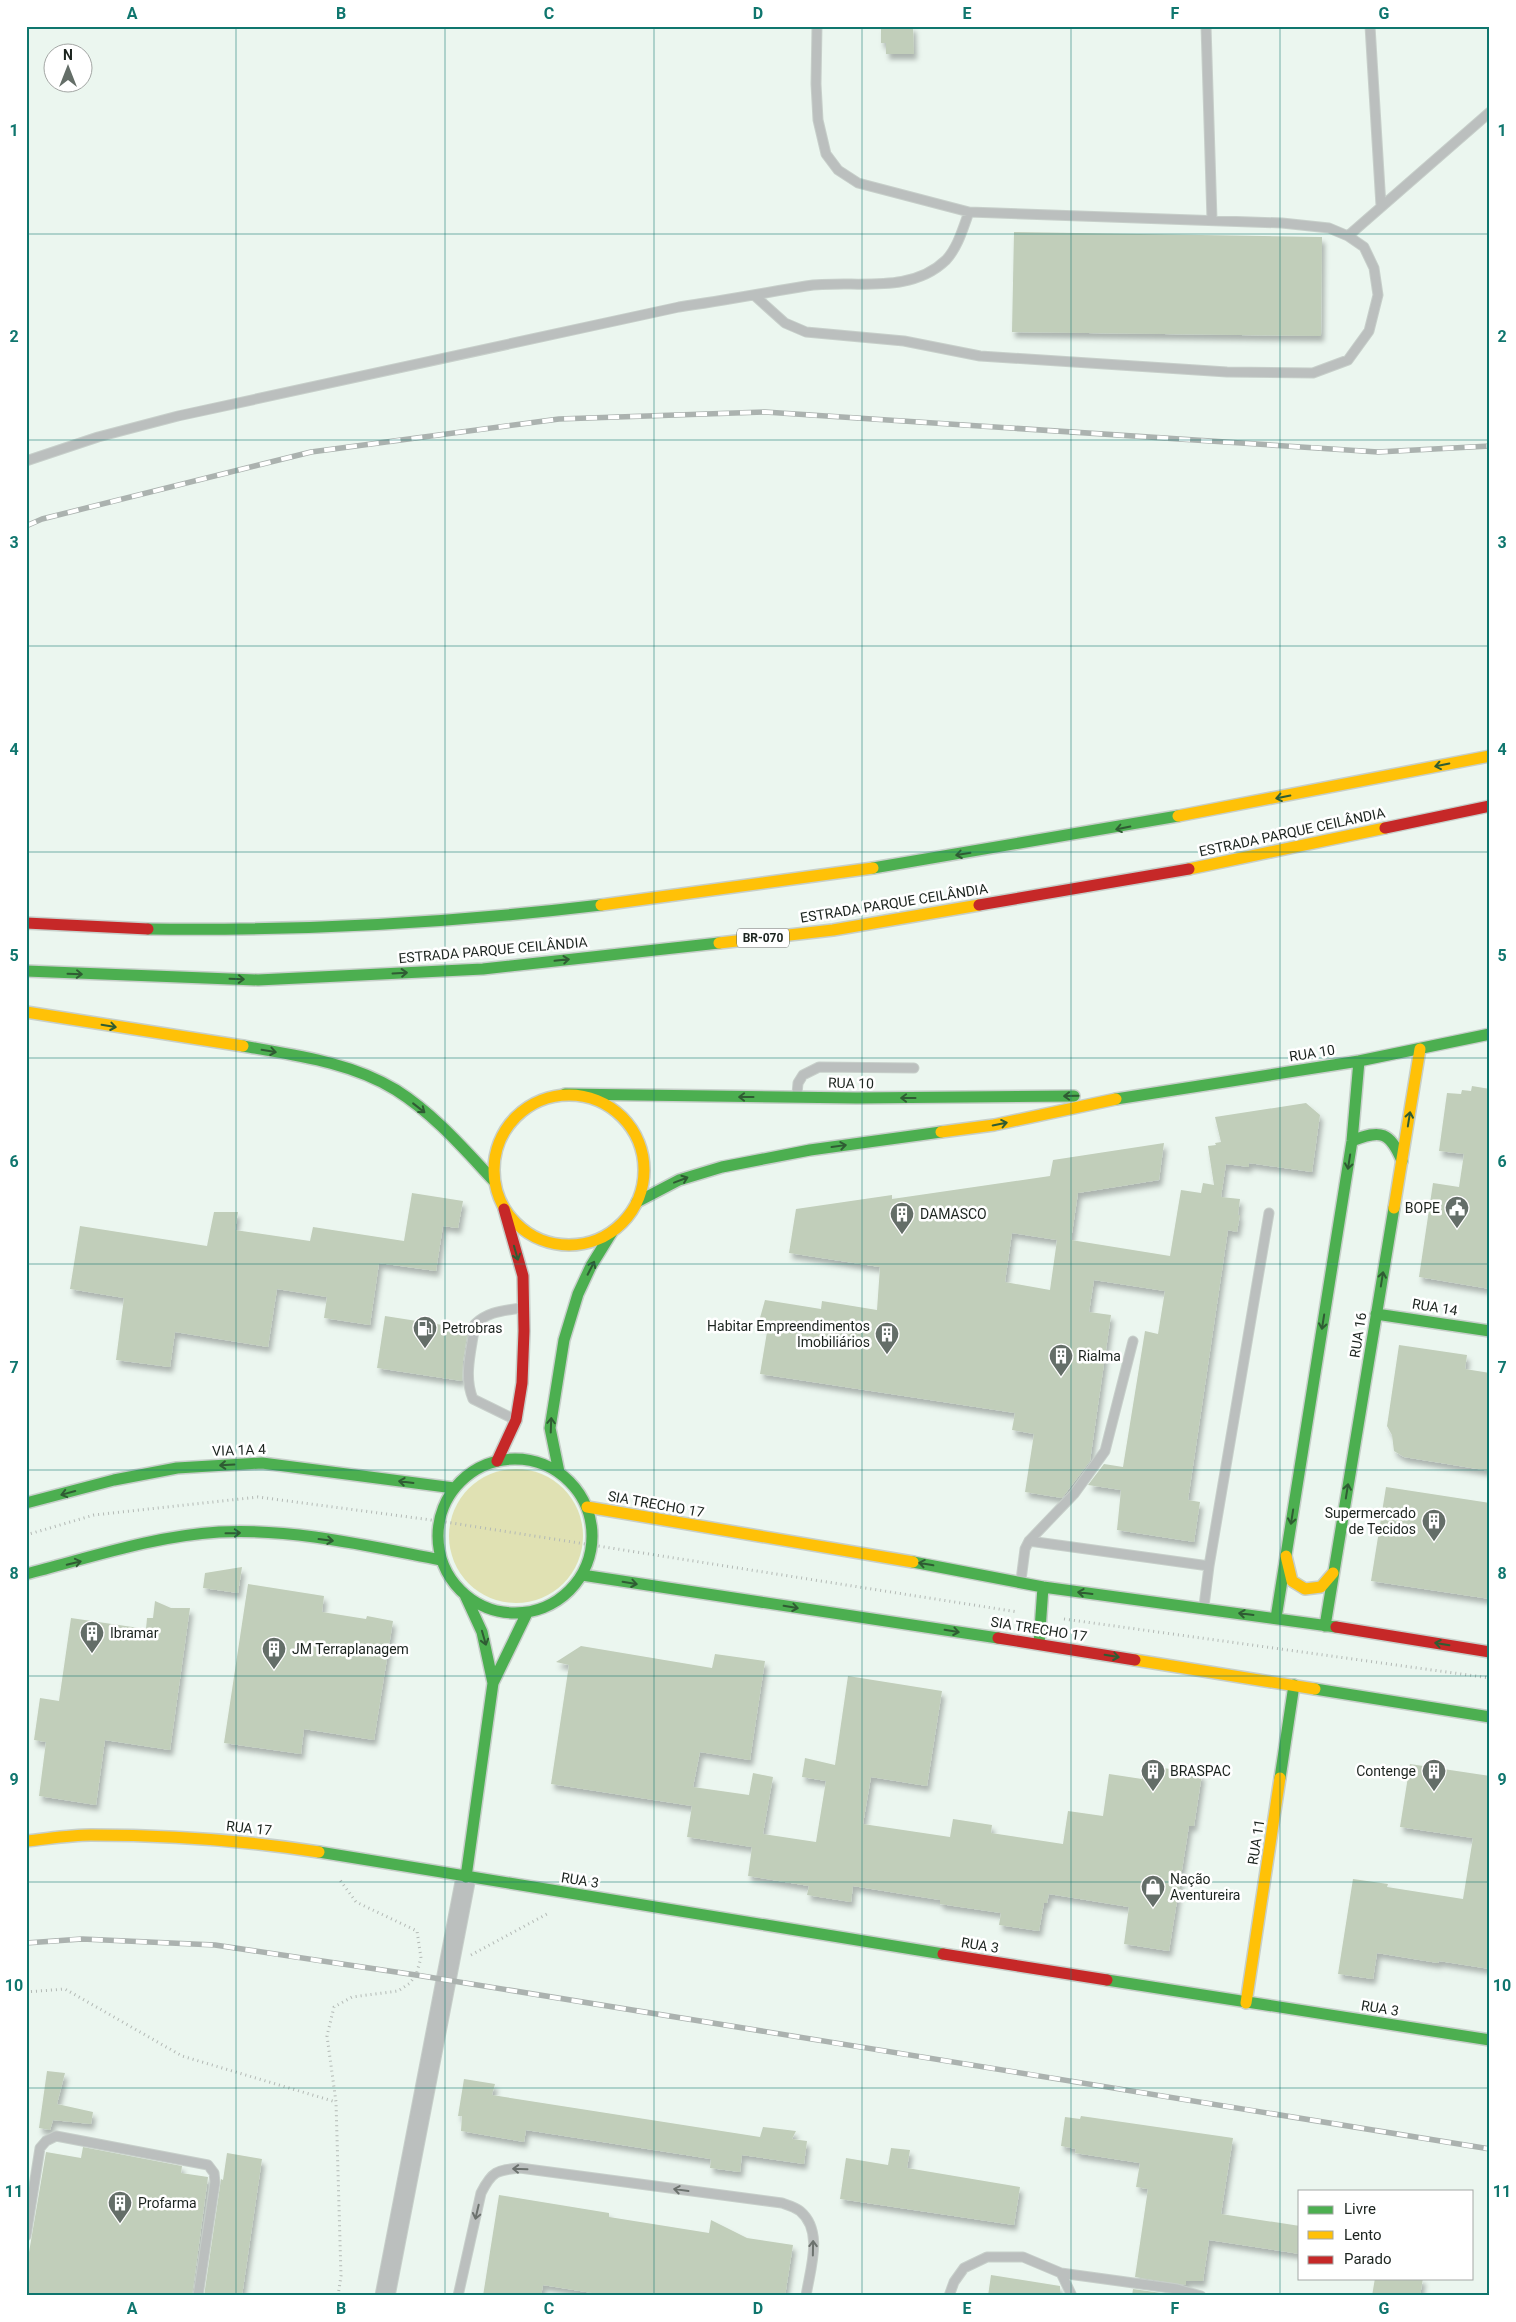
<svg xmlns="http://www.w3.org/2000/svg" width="1516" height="2322" font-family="Roboto,sans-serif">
  <defs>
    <filter id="shadow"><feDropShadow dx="3" dy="5.5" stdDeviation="2.5" flood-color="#0004"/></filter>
  </defs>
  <rect width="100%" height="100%" fill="#ebf6ef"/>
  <path fill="#e0e1b3" d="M449 1536a67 67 0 1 1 134 0a67 67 0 1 1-134 0Z"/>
  <path fill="#c1ceba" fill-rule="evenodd" filter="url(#shadow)" d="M881 26H913L914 54H886V43H881Z
    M1014 232 1322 237 1321 336 1012 332Z
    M1472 1086 1490 1089V1289L1419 1277 1433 1183 1459 1187 1464 1154 1439 1151 1447 1093 1461 1094 1462 1090 1471 1091Z
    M1306 1103 1320 1115 1312 1172 1249 1163V1167L1226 1164 1221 1197 1240 1199 1238 1215H1240L1237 1232 1228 1230 1188 1500 1200 1502 1194 1542 1117 1530 1121 1490 1088 1485 1104 1464 1123 1467 1145 1331 1158 1334 1165 1291 1094 1280 1089 1312 1111 1315 1090 1461 1062 1498 1025 1492 1034 1434 1012 1430 1015 1413 760 1374 768 1326 758 1325 765 1300 821 1309 822 1301 877 1310 880 1267 789 1253 796 1209 892 1195V1199L1050 1176 1053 1160 1164 1143 1159 1180 1078 1193 1071 1240 1170 1256 1181 1190 1201 1193 1203 1183 1214 1185 1208 1146 1216 1145 1215 1143 1221 1142 1215 1117ZM1012 1233 1057 1240 1050 1290 1005 1282Z
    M412 1193 463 1201 458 1228 443 1226 436 1271 379 1263 370 1325 324 1318 327 1297 277 1289 268 1347 175 1332 170 1367 116 1360 124 1298 70 1289 80 1226 207 1246 214 1212H238L235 1230 310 1241 313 1227 404 1241Z
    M385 1316 468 1329 463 1361 462 1381 377 1368Z
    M1399 1345 1467 1355 1465 1369 1490 1373V1471L1404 1457 1394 1451 1392 1435 1387 1426Z
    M1386 1487 1490 1503V1599L1371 1581Z
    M242 1567 238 1593 203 1588 205 1573Z
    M248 1584 324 1596 322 1612 366 1619 367 1616 393 1621 374 1740 304 1729 301 1754 224 1743Z
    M155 1601 171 1608H190L170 1750 105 1740 96 1805 39 1796 46 1742 34 1740 40 1698 59 1701 71 1618 146 1629 147 1618H153Z
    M581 1646 712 1668 715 1654 765 1661 750 1760 700 1752 693 1787 749 1795 753 1773 773 1777 763 1834 816 1842 826 1781 802 1777 805 1758 835 1765 848 1676 942 1691 927 1786 871 1777 863 1824 950 1837 953 1819 992 1825 991 1833 1063 1844 1068 1811 1103 1816 1109 1774 1142 1779 1144 1765 1202 1774 1194 1826H1189L1169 1951 1124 1944 1129 1907 1049 1894 1047 1903H1044L1039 1931 999 1925 1001 1913 940 1904V1900L890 1892 853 1886 851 1902 807 1895 809 1886 748 1876 752 1847 687 1837 692 1806 551 1784 569 1665 556 1662Z
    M1410 1764 1490 1776V1969L1439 1961 1438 1963 1377 1953 1373 1979 1338 1974 1353 1879 1388 1884 1387 1887 1463 1899 1473 1838 1400 1827Z
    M47 2071 65 2073 57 2104 93 2112 91 2124 53 2120 50 2130 39 2128Z
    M464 2079 495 2084 492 2095 760 2137 763 2127 796 2131 792 2139 807 2141 804 2164 742 2155 740 2172 710 2168 711 2159 526 2130 524 2142 461 2131 462 2116H458Z
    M1081 2116 1233 2138 1221 2214 1300 2226V2254L1209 2240 1203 2281H1186V2285L1135 2277 1148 2189 1136 2187 1140 2163 1075 2153 1076 2149 1061 2146 1065 2117 1080 2119Z
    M83 2147 182 2166 181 2173 208 2177 192 2296H26V2270L46 2152 81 2158Z
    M891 2148 910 2150 907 2168 1020 2187 1014 2225 840 2199 846 2158 888 2165Z
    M227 2153 262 2159 242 2296H204L221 2179 223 2180Z
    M499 2195 609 2213V2217L709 2233 711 2220 747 2238 793 2245 785 2296H611L543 2285 541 2296H483Z
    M991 2275 1060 2286V2296H988Z
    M1375 2278H1423L1420 2296H1372Z
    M1133 2289 1176 2295 1178 2296H1132Z"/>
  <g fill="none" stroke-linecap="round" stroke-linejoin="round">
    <defs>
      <path id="lane" d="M1206 26 1212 220
        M1370 26 1381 206
        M1348 236 1490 112
        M755 296 785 323 806 332 904 341 980 356 1227 372 1313 373 1348 360 1369 331 1378 295 1374 268 1364 247 1348 236 1329 228 1282 223 969 212 858 183 838 170 826 154 818 120 816 84 817 26
        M26 461 98 437 178 416 679 307C721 301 764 293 806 286 852 279 909 296 946 260 958 247 963 228 969 212
        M797 1094 798 1083 803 1075 819 1067 914 1068
        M514 1419 473 1399C463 1376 472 1348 475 1324 489 1311 503 1311 521 1308
        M1029 1541 1209 1566
        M1021 1580 1025 1549 1029 1541 1074 1494 1105 1451 1133 1341
        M1204 1606 1209 1566 1269 1213
        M26 2236 40 2148 46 2141 56 2136 208 2165 214 2173 215 2182 198 2296
        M1061 2273 1177 2289 1201 2296
        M458 2296 481 2193C492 2171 497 2170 520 2168L782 2203C788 2205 795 2207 800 2211 824 2231 810 2269 806 2296
        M949 2296 954 2282 964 2268 987 2257H1023L1061 2273 1072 2296"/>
      <path id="street" d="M385 2296 466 1877"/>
      <path id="fast" d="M873 868 1178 816
        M148 929C300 931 451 923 601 905
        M26 971 258 980 483 969 719 943
        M243 1046C294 1055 351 1062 396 1090 434 1114 464 1149 494 1181
        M565 1094 857 1098 1074 1096
        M1116 1099 1359 1061 1490 1034
        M1352 1141C1381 1129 1390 1132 1402 1161
        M637 1202 679 1180 722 1167 810 1150 941 1132
        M1376 1314 1490 1331
        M438 1536a77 77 0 1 1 154 0a77 77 0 1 1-154 0Z
        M559 1472 550 1428 564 1340 578 1294 591 1266 612 1232
        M26 1503 114 1480 177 1468 262 1463 454 1488
        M913 1562 1043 1587 1336 1627
        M26 1574C89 1558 153 1536 219 1532 293 1528 368 1546 441 1560
        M582 1575 998 1638
        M465 1595 482 1632 493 1683
        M1276 1618 1352 1141 1359 1061
        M1325 1626 1394 1208
        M1039 1644 1043 1587
        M1315 1689 1490 1717
        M1280 1778 1294 1685
        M319 1852 943 1954
        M466 1877 493 1683 527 1613
        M1107 1980 1490 2040"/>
      <path id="slow" d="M1178 816 1490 756
        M1189 869 1385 828
        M601 905 873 868
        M719 943 833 930 979 905
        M26 1012 243 1046
        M494 1170a75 75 0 1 1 150 0a75 75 0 1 1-150 0Z
        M941 1132 994 1125 1116 1099
        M1394 1208 1420 1049
        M587 1507 913 1562
        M1286 1556 1292 1581 1305 1589 1321 1587 1333 1573
        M1135 1660 1315 1689
        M26 1841C47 1839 69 1835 91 1835 167 1835 243 1840 319 1852
        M1246 2003 1280 1778"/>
      <path id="jam" d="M1385 828 1490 806
        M979 905 1189 869
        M26 923 148 929
        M497 1461 516 1420 522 1383 524 1331 523 1276 504 1209
        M1336 1627 1490 1652
        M998 1638 1135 1660
        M943 1954 1107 1980"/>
    </defs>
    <use href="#lane" stroke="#c7cfca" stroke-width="11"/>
    <use href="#street" stroke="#c7cfca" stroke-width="21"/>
    <use href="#fast" stroke="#c7cfca" stroke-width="14"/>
    <use href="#slow" stroke="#c7cfca" stroke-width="14"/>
    <use href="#jam" stroke="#c7cfca" stroke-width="14"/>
    <path stroke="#b3b9b5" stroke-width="3" stroke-dasharray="1 4" stroke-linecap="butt" d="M26 1535 94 1515 258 1497 439 1521 1018 1612
      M1064 1619 1490 1678
      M471 1955 547 1914
      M26 1992 65 1989 182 2056 336 2102
      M338 2296 341 2276 336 2102 327 2036 334 2007 352 1997 398 1991 410 1983 416 1975 421 1958 417 1931 356 1902 340 1880"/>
    <use href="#lane" stroke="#bbbfbe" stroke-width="9"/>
    <use href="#street" stroke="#bbbfbe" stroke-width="19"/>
    <use href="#fast" stroke="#4caf50" stroke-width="11"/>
    <use href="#slow" stroke="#ffc107" stroke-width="11"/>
    <use href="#jam" stroke="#c62828" stroke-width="11"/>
    <defs>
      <path id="rail" d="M26 526 42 519 311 452 559 419 765 412 1378 452 1490 446
        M26 1943 82 1939 215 1945 416 1975 1490 2149"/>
    </defs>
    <use href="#rail" stroke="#abb2af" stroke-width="5.5"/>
    <use href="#rail" stroke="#fff" stroke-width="4" stroke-dasharray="11" stroke-linecap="butt"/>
  </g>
  <defs><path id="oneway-shaft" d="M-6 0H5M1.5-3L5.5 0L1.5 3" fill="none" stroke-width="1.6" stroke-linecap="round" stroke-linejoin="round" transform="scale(1.25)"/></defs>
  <g stroke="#2f5c33">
    <use href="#oneway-shaft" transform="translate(1442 765) rotate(168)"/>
    <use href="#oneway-shaft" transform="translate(1283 797) rotate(169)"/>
    <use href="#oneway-shaft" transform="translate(1123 828) rotate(169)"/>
    <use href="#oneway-shaft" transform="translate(963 854) rotate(171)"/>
    <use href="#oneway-shaft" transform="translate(562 960) rotate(-6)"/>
    <use href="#oneway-shaft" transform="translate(400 973) rotate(-3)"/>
    <use href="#oneway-shaft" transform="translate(75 974) rotate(2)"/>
    <use href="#oneway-shaft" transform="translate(237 979) rotate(2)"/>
    <use href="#oneway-shaft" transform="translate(109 1026) rotate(9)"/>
    <use href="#oneway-shaft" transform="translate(269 1051) rotate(9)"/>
    <use href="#oneway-shaft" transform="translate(1071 1096) rotate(179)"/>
    <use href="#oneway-shaft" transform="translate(746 1097) rotate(-180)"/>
    <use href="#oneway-shaft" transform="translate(908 1098) rotate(-180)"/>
    <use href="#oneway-shaft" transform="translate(419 1108) rotate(38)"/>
    <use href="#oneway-shaft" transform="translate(1409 1119) rotate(-81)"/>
    <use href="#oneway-shaft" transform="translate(1000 1124) rotate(-11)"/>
    <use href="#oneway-shaft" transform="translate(839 1146) rotate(-8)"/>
    <use href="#oneway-shaft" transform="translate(1349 1162) rotate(99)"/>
    <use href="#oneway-shaft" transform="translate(681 1180) rotate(-21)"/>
    <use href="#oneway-shaft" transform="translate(516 1253) rotate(74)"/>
    <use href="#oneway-shaft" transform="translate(591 1268) rotate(-63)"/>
    <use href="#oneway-shaft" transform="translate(1382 1279) rotate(-81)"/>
    <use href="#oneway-shaft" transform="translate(1323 1322) rotate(99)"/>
    <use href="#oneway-shaft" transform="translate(551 1425) rotate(-88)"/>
    <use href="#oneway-shaft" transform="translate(227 1465) rotate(177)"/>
    <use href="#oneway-shaft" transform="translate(406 1482) rotate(-173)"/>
    <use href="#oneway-shaft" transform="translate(1347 1491) rotate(-81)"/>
    <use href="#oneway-shaft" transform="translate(68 1493) rotate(165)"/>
    <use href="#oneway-shaft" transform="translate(1292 1517) rotate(99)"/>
    <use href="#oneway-shaft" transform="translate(233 1533) rotate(-1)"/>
    <use href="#oneway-shaft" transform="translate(326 1540) rotate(7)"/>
    <use href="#oneway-shaft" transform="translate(74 1563) rotate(-14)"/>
    <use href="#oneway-shaft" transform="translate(926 1564) rotate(-170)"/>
    <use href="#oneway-shaft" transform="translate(630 1583) rotate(9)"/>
    <use href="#oneway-shaft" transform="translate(1085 1593) rotate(-173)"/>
    <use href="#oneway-shaft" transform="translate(791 1607) rotate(9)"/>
    <use href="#oneway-shaft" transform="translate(1246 1614) rotate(-173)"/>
    <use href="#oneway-shaft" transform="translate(952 1631) rotate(9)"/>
    <use href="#oneway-shaft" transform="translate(484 1638) rotate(74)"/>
    <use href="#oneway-shaft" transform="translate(1442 1644) rotate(-171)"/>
    <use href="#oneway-shaft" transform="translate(1112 1656) rotate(9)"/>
  </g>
  <g stroke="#6c726e">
    <use href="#oneway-shaft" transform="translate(520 2169) rotate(-178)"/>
    <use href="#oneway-shaft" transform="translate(681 2190) rotate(-172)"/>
    <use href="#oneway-shaft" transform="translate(477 2212) rotate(103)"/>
    <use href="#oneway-shaft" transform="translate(813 2248) rotate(-89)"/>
  </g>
  <path fill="none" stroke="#0f766e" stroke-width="1" stroke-opacity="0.55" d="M236 26V2296M445 26V2296M654 26V2296M862 26V2296M1071 26V2296M1280 26V2296M26 234H1490M26 440H1490M26 646H1490M26 852H1490M26 1058H1490M26 1264H1490M26 1470H1490M26 1676H1490M26 1882H1490M26 2088H1490"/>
  <defs>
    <symbol id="civic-pin" viewBox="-11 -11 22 30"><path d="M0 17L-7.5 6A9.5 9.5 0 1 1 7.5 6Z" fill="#646e68" stroke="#fff"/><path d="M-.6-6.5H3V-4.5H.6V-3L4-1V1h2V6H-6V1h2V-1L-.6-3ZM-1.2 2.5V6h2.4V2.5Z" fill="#fff"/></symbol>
    <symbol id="building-pin" viewBox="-11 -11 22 30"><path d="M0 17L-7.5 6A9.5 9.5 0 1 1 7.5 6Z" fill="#646e68" stroke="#fff"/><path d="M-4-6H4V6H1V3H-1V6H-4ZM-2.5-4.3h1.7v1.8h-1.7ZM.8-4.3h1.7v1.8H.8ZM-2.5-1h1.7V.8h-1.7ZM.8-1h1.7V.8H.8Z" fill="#fff"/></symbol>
    <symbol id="fuel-pin" viewBox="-11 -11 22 30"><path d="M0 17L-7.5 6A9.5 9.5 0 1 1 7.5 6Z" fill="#646e68" stroke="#fff"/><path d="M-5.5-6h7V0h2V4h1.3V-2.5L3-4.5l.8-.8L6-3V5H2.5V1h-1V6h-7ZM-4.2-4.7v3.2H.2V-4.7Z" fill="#fff"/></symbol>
    <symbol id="shop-pin" viewBox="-11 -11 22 30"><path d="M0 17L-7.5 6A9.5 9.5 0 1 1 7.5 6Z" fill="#646e68" stroke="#fff"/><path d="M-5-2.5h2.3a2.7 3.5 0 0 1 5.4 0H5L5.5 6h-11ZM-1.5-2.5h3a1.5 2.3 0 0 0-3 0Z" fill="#fff"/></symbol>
  </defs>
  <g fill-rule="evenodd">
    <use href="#civic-pin" x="1443" y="1194" width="28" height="38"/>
    <use href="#building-pin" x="888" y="1200" width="28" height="38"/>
    <use href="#fuel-pin" x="411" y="1314" width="28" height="38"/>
    <use href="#building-pin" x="873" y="1320" width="28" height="38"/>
    <use href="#building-pin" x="1047" y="1342" width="28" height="38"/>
    <use href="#building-pin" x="1420" y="1507" width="28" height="38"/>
    <use href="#building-pin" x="78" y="1619" width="28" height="38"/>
    <use href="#building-pin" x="260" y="1635" width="28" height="38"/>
    <use href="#building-pin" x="1139" y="1757" width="28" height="38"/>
    <use href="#building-pin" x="1420" y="1757" width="28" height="38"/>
    <use href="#shop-pin" x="1139" y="1873" width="28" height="38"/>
    <use href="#building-pin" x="106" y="2189" width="28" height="38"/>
  </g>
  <g text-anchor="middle" stroke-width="5" stroke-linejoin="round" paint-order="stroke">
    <rect fill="#fff" stroke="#606662" stroke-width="1" x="737" y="928.5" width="52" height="19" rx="4"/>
    <g font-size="12" font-weight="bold" fill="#1c241f">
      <text x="763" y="942">BR-070</text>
    </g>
    <g font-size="14" fill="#1c241f" stroke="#fff">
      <text transform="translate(1292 832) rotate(-12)" y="5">ESTRADA PARQUE CEILÂNDIA</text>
      <text transform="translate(894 903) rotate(-9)" y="5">ESTRADA PARQUE CEILÂNDIA</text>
      <text transform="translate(493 950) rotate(-5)" y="5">ESTRADA PARQUE CEILÂNDIA</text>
      <text transform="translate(1312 1053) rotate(-9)" y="5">RUA 10</text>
      <text transform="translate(851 1083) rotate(1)" y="5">RUA 10</text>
      <text transform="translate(1435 1307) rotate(9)" y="5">RUA 14</text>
      <text transform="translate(1358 1335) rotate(-81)" y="5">RUA 16</text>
      <text transform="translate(239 1450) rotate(-2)" y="5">VIA 1A 4</text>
      <text transform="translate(656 1504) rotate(10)" y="5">SIA TRECHO 17</text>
      <text transform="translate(1039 1629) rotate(9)" y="5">SIA TRECHO 17</text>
      <text transform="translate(249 1828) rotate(6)" y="5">RUA 17</text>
      <text transform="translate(1256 1842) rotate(-81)" y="5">RUA 11</text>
      <text transform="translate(580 1880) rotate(9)" y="5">RUA 3</text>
      <text transform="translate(980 1945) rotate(9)" y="5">RUA 3</text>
      <text transform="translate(1380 2008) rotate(9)" y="5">RUA 3</text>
    </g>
    <g font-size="14" fill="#1c241f" stroke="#fff" text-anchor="start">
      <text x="1440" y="1213" text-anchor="end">BOPE</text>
      <text x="920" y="1219">DAMASCO</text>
      <text x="870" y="1331" text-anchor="end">Habitar Empreendimentos<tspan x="870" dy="16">Imobiliários</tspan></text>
      <text x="442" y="1333">Petrobras</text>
      <text x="1078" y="1361">Rialma</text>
      <text x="1416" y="1518" text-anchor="end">Supermercado<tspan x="1416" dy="16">de Tecidos</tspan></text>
      <text x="110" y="1638">Ibramar</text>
      <text x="292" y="1654">JM Terraplanagem</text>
      <text x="1170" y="1776">BRASPAC</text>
      <text x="1416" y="1776" text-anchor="end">Contenge</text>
      <text x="1170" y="1884">Nação<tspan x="1170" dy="16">Aventureira</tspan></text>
      <text x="138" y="2208">Profarma</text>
    </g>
  </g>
  <rect width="1516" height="2322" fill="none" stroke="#ffffff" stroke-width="55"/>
  <rect x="1298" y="2190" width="175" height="90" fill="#ffffff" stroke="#a4a7a5"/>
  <rect x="1308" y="2206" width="25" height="8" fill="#4caf50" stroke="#a4a7a5"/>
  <text x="1344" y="2214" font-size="15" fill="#1c241f">Livre</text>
  <rect x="1308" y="2231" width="25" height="8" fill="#ffc107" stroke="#a4a7a5"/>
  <text x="1344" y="2240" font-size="15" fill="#1c241f">Lento</text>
  <rect x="1308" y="2256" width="25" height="8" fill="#c62828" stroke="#a4a7a5"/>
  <text x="1344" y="2264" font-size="15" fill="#1c241f">Parado</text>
  <g transform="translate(68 68)"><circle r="24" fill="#ffffff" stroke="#a4a7a5"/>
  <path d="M0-4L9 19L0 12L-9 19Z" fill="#646e68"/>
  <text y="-8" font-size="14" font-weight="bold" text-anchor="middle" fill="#1c241f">N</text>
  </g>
  <rect x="28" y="28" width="1460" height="2266" fill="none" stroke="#0f766e" stroke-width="2"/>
  <g font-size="16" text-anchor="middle" font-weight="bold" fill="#0f766e">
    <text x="132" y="19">A</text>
    <text x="341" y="19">B</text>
    <text x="549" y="19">C</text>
    <text x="758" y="19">D</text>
    <text x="967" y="19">E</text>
    <text x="1175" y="19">F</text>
    <text x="1384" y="19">G</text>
    <text x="14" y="136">1</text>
    <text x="1502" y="136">1</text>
    <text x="14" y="342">2</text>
    <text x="1502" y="342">2</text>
    <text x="14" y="548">3</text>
    <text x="1502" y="548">3</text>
    <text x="14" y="755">4</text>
    <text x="1502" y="755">4</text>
    <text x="14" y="961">5</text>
    <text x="1502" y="961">5</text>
    <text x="14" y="1167">6</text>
    <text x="1502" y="1167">6</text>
    <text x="14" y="1373">7</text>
    <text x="1502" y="1373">7</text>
    <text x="14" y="1579">8</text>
    <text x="1502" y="1579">8</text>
    <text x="14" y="1785">9</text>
    <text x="1502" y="1785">9</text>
    <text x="14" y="1991">10</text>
    <text x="1502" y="1991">10</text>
    <text x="14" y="2197">11</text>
    <text x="1502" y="2197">11</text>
    <text x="132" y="2314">A</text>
    <text x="341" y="2314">B</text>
    <text x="549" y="2314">C</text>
    <text x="758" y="2314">D</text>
    <text x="967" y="2314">E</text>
    <text x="1175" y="2314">F</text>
    <text x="1384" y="2314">G</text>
  </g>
</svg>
